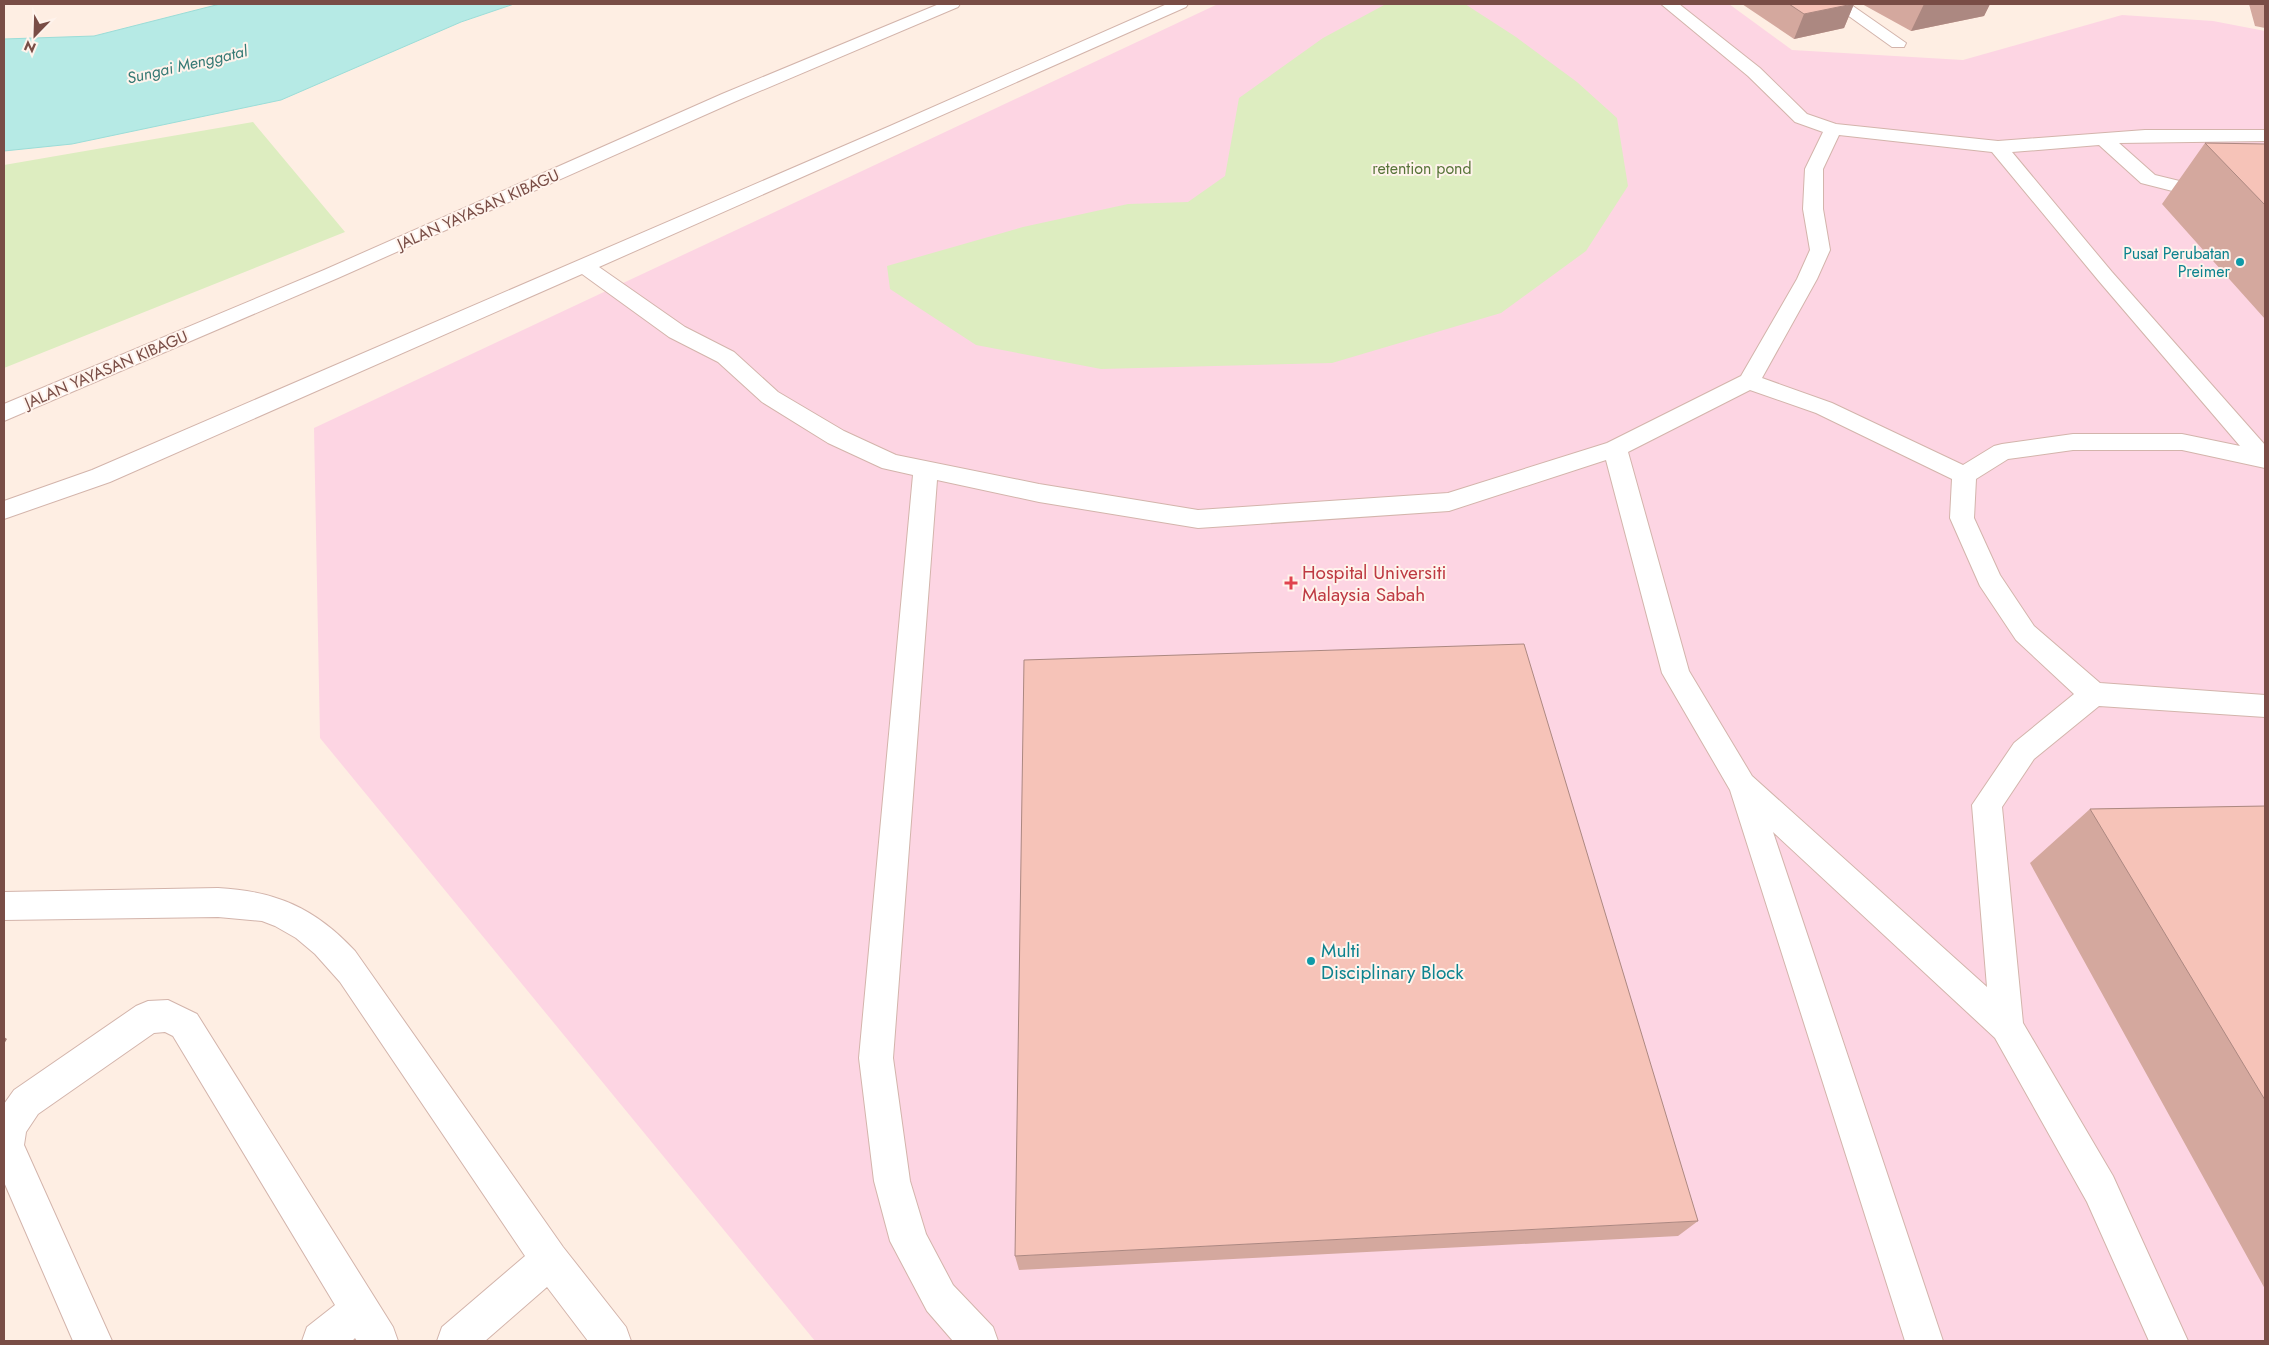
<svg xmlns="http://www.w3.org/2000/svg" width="2269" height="1345" font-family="Jost,sans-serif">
  <rect width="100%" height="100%" fill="#feeee3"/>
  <path fill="#fdd5e3" d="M1218 4H1729L1792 50 1963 60 2122 15 2213 21 2265 31V1341H815L320 738 314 428Z"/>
  <path fill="#ddedc0" d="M1386 4H1465L1516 37 1577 82 1617 118 1628 186 1586 251 1501 313 1332 363 1101 369 976 345 890 289 887 266 1023 227 1128 204 1188 202 1225 176 1239 98 1323 38Z
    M253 122 345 232 4 368V165Z"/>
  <path fill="#b6eae5" stroke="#9bddd8" d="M220 4H514L461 22 281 100 72 144 4 151V39L94 36Z"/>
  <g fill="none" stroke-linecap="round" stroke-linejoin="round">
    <defs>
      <path id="minor" d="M939 4H960L958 7 734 102 338 278 4 421V404L324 270 722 94Z
        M1167 4H1188L1186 7 599 267 685 327 734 352 778 392 844 431 896 455 1039 484 1198 510 1448 493 1607 443 1741 376 1797 279 1810 250 1803 209 1805 169 1823 132 1795 122 1748 76 1661 4H1679L1760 68 1807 114 1836 124 1998 141 2145 130H2265V141L2119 143 2155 175 2200 186H2265V198H2200L2141 183 2099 145 2012 152 2112 272 2265 445V468L2182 450H2073L2008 459 1976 479 1974 518 2000 575 2034 626 2100 683 2265 695V717L2099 706 2034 759 2002 807 2023 1023 2113 1176 2188 1341H2149L2087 1202 1995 1038 1773 832 1943 1341H1905L1730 790 1662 673 1606 460 1449 511 1198 528 1039 502 937 480 893 1058 910 1181 926 1234 953 1285 993 1327 998 1341H953L927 1311 890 1241 874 1181 859 1058 913 475 882 468 828 443 762 402 718 362 669 337 582 274 110 482 4 519V501L92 470 890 126ZM1839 135 1992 152 2098 280 2240 446 2182 434H2073L2002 444 1994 446 1963 465 1832 403 1762 378 1817 279 1830 250 1823 209V169ZM1750 390 1816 413 1952 479 1950 518 1980 586 2016 640 2074 694 2014 743 1972 805 1987 987 1752 776 1689 671 1628 452Z
        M1832 4H1850L1906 43 1904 47H1892Z
        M218 888C276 891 315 908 355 951L563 1247 626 1327 631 1341H588L547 1287 485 1341H437L442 1327 525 1256 340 982 315 954 296 938 275 926 262 921 218 917 4 920V892Z
        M168 1000 197 1014 393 1327 398 1341H357L355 1338 352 1341H302L307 1327 335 1305 173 1036 165 1032 154 1033 38 1114 26 1132 24 1145 112 1341H73L4 1182V1104L14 1090 136 1006 148 1001Z"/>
    </defs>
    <use href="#minor" stroke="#d3b4ab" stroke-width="2"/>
    <use href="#minor" fill="#fff" fill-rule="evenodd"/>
  </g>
  <path fill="#d4a89e" d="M1742 4H1854L1844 28 1794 39Z
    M1862 4H1990L1984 16 1911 31Z
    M2249 4H2265V28L2255 26Z
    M2205 143 2265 144V319L2162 204Z
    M2265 806V1289L2030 863 2090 809Z
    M1698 1221 1678 1236 1019 1270 1015 1256Z"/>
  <path fill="#ac8881" d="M1854 4 1844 28 1794 39 1804 14Z
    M1924 4H1990L1984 16 1911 31Z
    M4 1037 7 1039 4 1044Z"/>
  <path fill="#f6c3b8" stroke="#ac8881" d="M1789 4H1853L1804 14Z
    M2205 143 2265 144V205Z
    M1524 644 1698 1221 1015 1256 1024 660Z
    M2265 806V1100L2090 809Z"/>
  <g fill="#0f9aa8" stroke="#fff3ec" stroke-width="2">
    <circle cx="2240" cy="262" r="5"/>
    <circle cx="1311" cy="961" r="5"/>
  </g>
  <path fill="#e0444e" stroke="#fff3ec" stroke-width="2" d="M1288.5 575.5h5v5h5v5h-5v5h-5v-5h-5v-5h5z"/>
  <g text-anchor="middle" stroke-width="4" stroke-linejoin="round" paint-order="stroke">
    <g font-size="16" font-style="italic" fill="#357974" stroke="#fff3ec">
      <text transform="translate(187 64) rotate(-13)" y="6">Sungai Menggatal</text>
    </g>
    <g font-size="16" fill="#577438" stroke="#fff3ec">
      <text x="1422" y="174">retention pond</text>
    </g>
    <g font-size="16" fill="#794d46" stroke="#fff3ec">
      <text transform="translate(478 209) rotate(-24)" y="6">JALAN YAYASAN KIBAGU</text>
      <text transform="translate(106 369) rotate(-23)" y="6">JALAN YAYASAN KIBAGU</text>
    </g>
    <g font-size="16" fill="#0d838f" stroke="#fff3ec" text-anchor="end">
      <text x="2230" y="259">Pusat Perubatan<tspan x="2230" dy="18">Preimer</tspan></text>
    </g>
    <g font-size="19" fill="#be3a42" stroke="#fff3ec" text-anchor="start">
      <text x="1302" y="579">Hospital Universiti<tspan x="1302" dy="22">Malaysia Sabah</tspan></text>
    </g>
    <g font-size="19" fill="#0d838f" stroke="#fff3ec" text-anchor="start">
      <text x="1321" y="957">Multi<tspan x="1321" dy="22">Disciplinary Block</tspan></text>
    </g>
  </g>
  <rect width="2269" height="1345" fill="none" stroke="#794d46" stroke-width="10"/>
  <g transform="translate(35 35) rotate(203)" stroke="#fff3ec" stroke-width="4" paint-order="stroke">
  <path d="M0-4L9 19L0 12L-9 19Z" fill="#794d46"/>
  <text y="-8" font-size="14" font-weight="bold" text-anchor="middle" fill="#794d46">N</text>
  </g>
</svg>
